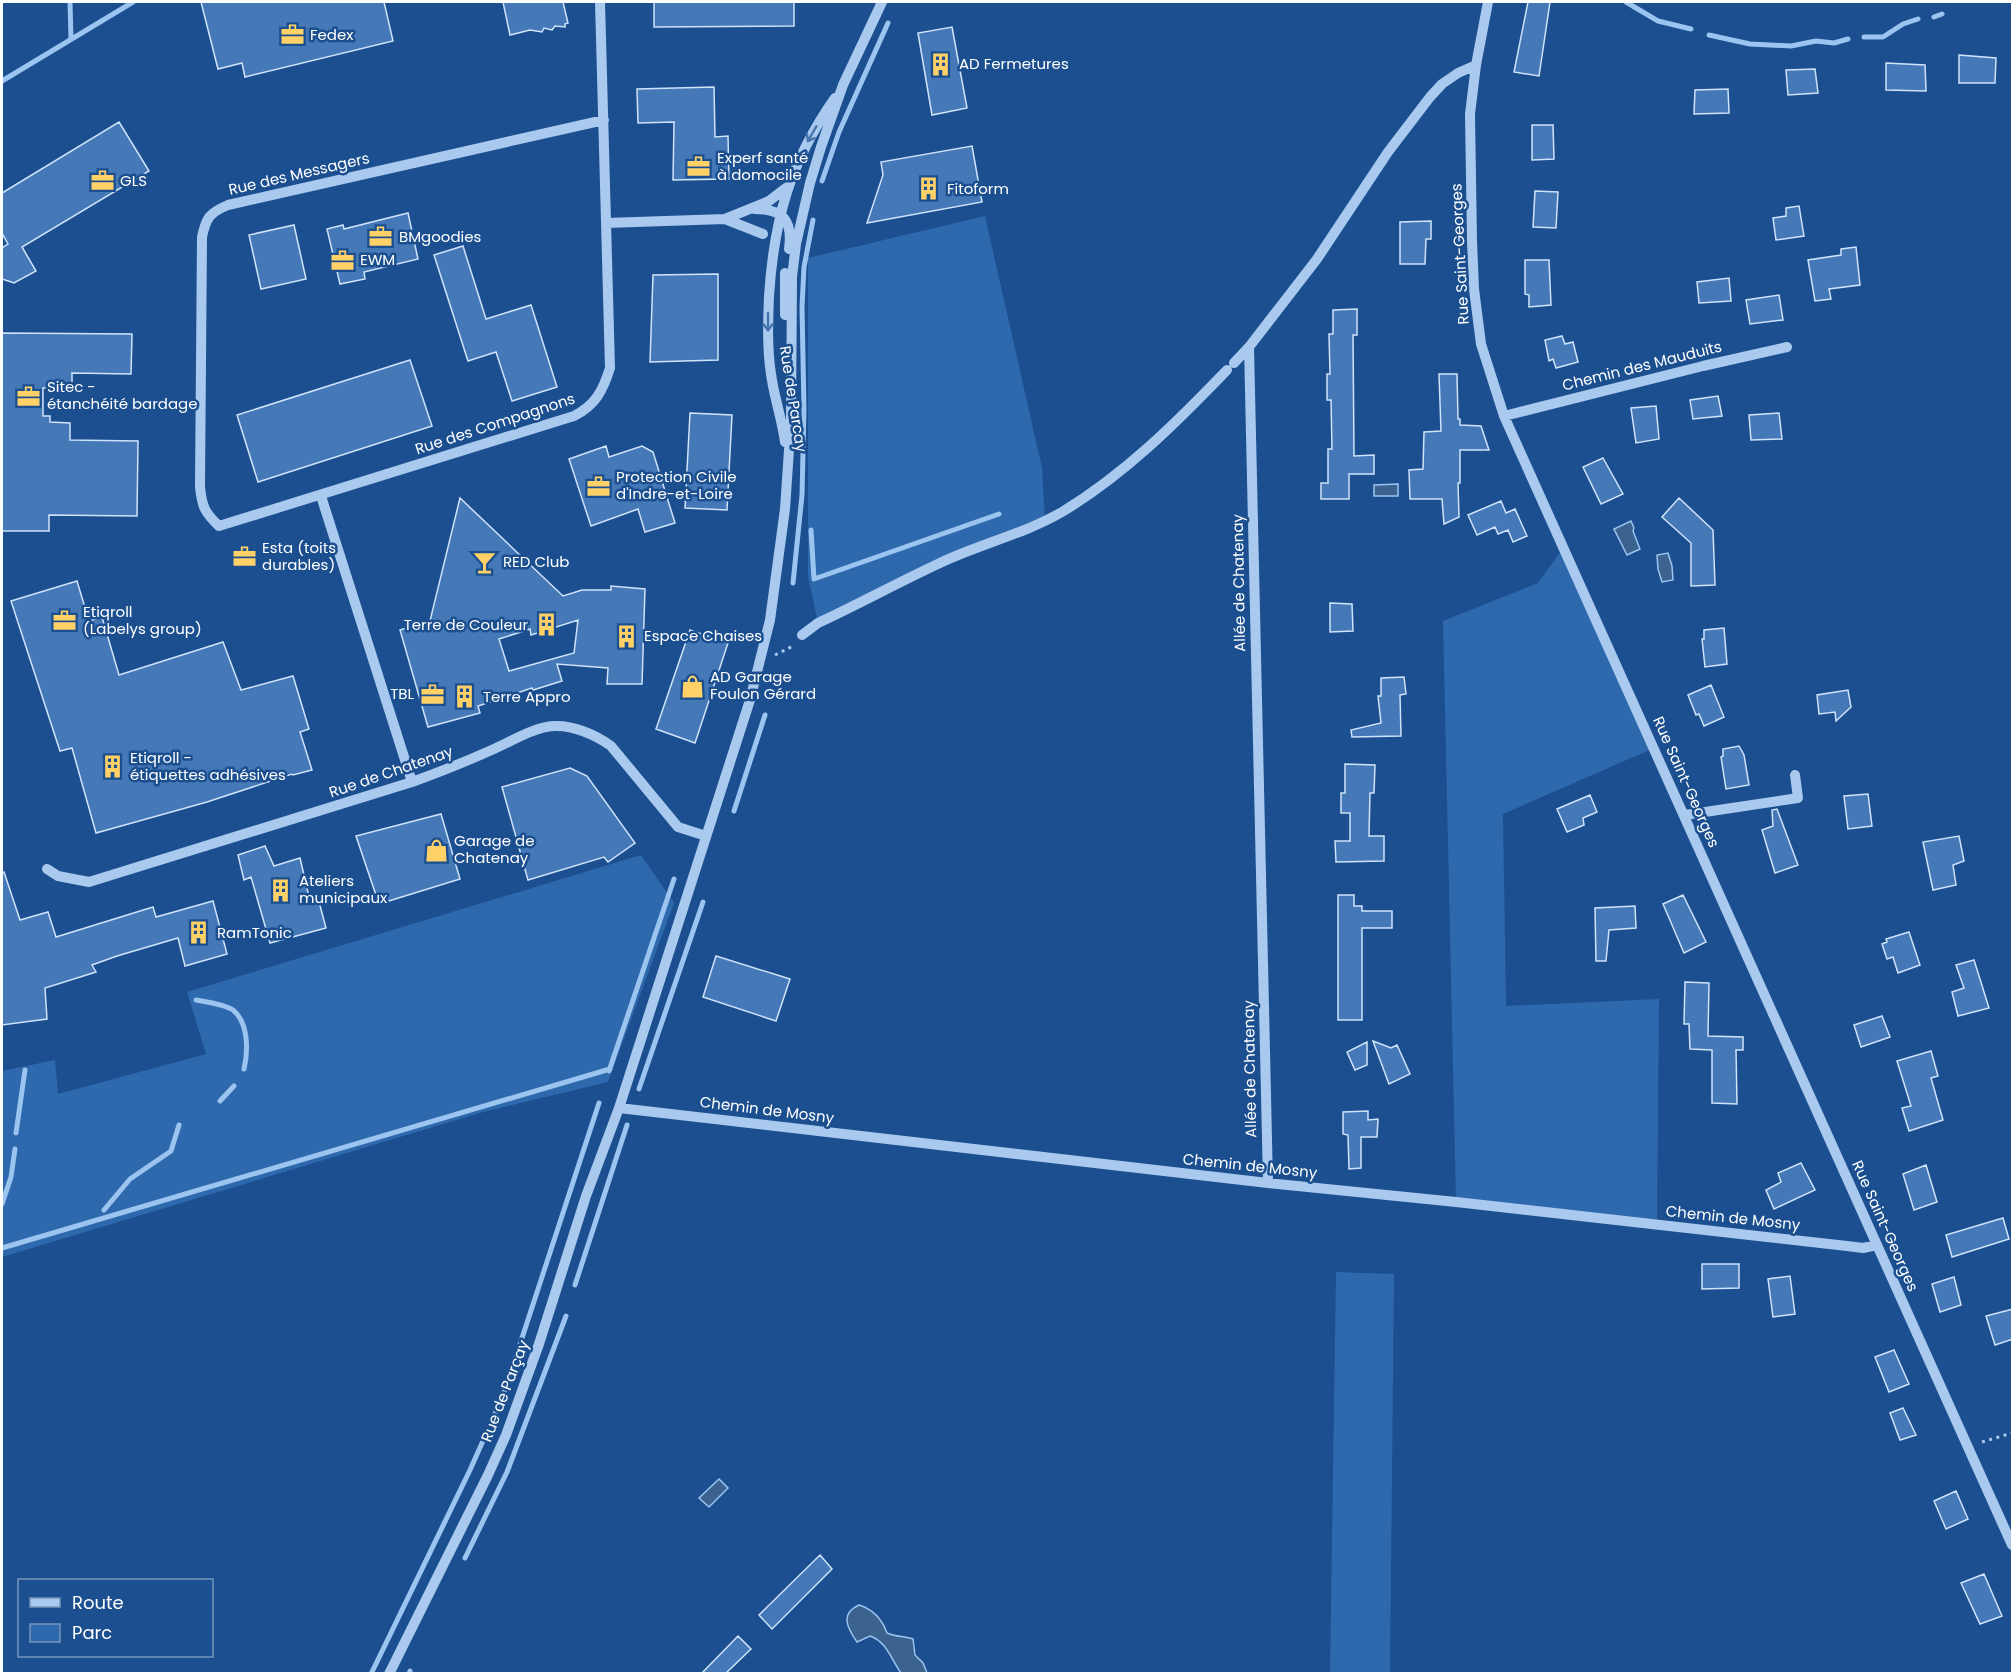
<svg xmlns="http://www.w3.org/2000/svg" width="2014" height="1675" font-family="Poppins,sans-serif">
  <rect width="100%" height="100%" fill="#1b4f8f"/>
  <path fill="#2e69ad" d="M985 216 1042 468 1045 520 818 623 808 576V258Z
    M1564 547 1654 748 1503 814 1506 1006 1659 999 1657 1225 1456 1202 1443 621 1538 583Z
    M641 855 674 903 608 1082 483 1112 2 1257V1071L55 1060 58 1094 206 1054 187 992Z
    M1336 1272 1394 1274 1390 1673H1330Z"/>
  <path fill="#3c6290" stroke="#9cc4f0" stroke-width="1.5" d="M1398 484V496H1374V485Z
    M1631 521 1634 528 1633 531 1640 549 1627 555 1614 529Z
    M1668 553 1672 566 1673 580 1662 582 1658 569 1657 555Z
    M719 1479 728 1488 709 1507 699 1498Z
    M859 1605C872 1609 882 1619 887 1633 895 1637 904 1636 913 1639L915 1655 923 1663 927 1673H901C891 1659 887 1642 870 1636L857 1642C848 1629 839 1614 859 1605Z"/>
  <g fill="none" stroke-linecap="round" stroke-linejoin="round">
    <path stroke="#9cc4f0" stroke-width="5" d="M70 2 71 39
      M1626 2 1658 21 1691 29
      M1934 17 1942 14
      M1709 35 1750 44 1791 46 1816 41 1834 43 1848 39
      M1864 37H1883L1903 24 1918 19
      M2 81 133 2
      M822 181 839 132 888 23
      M811 530 814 579 999 514
      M793 583 802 495 804 410 802 307 804 267 813 220
      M734 811 765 715
      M196 1000C206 1002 224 1004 233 1010 249 1023 248 1052 244 1069
      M609 1071 674 879
      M639 1089 703 902
      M220 1101 234 1086
      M16 1133 25 1070
      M2 1204 11 1177 15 1149
      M104 1210 130 1179 171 1151 179 1125
      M2 1248 610 1069
      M575 1285 627 1125
      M465 1558 507 1472 566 1316
      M371 1674 470 1470 503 1396 599 1103
      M409 1674 410 1671"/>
  </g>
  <path fill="#4478b7" stroke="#cfe3fa" stroke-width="1.5" fill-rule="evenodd" d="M201 2H384L393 41 245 77 242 63 218 69Z
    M503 2H563L568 23 565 24V27L555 26 552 30 544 28 542 32 530 30 510 35Z
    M654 2H794V26L654 27Z
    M1528 2H1550L1539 76 1514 72Z
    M952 27 967 108 932 115 918 33Z
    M1959 55 1996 58 1995 83H1959Z
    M1886 63 1925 65 1926 91 1886 90Z
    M1815 69 1818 93 1788 95 1786 70Z
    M714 87 715 137 728 136 729 179 673 180 674 122 638 123 637 89Z
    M1728 89 1729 113 1694 114 1695 90Z
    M119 122 149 171 22 247 36 271 14 283 2 279V248L8 244 2 233V193Z
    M1532 125H1553L1554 159 1532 160Z
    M972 146 982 202 867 223 883 175 881 162Z
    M1535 191 1558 192 1556 228 1533 227Z
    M1799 206 1804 236 1776 240 1773 218 1786 216V208Z
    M408 213 418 259 364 272 365 279 340 284 327 229 343 225 344 229Z
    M1431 221V239H1426L1425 264H1400V222Z
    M294 225 306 279 261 289 249 235Z
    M463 246 486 319 531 305 557 387 512 401 496 352 468 361 434 255Z
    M1856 247 1860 285 1829 289 1831 299 1815 301 1808 260 1841 255V249Z
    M1525 260H1549L1551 305 1529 307V295L1525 294Z
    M718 274V360L650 362 653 275Z
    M1729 278 1731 301 1699 303 1697 282Z
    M1779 295 1783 320 1750 324 1746 300Z
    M1357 309V335H1353L1354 456 1374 455V474H1349V499H1321V483H1328V449H1332L1331 400H1327V374H1330L1329 334H1333V310Z
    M2 333 132 334 131 374 72 373V388H43V416H50V422L70 423V440L138 441 137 516 49 515V531H2Z
    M1562 336 1565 344 1573 342 1578 362 1556 368 1553 359 1549 361 1545 340Z
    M410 360 432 426 258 482 237 415Z
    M1439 374H1457L1458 419H1460V425L1481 426 1489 450H1460V483H1458L1459 517 1444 524 1442 499H1410L1409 470 1423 469 1424 432 1441 431Z
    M1718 396 1722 416 1693 419 1690 400Z
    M1656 406 1659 439 1636 443 1631 408Z
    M690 413 732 415 727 510 685 508Z
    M1779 413 1782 439 1751 440 1749 415Z
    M606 446 609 457 642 446 653 452 675 523 645 532 638 509 591 526 569 459Z
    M1603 458 1623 494 1601 504 1583 467Z
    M460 498 563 596 582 590H611V586L645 589 642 684H607L608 668 557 664 562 681 533 690 532 688 478 706 480 713 428 727 400 630 430 621ZM578 620 574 653 509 671 499 639 530 629 531 635Z
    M1679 498 1713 530 1715 585 1691 586V543L1662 517Z
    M1501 501 1506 513 1515 509 1527 536 1513 542 1508 530 1498 534 1495 527 1477 535 1468 515Z
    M77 581 89 621 102 617 119 675 223 642 241 690 293 676 309 729 300 732 312 770 293 775 292 774 207 802 96 833 72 748 60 751 11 601Z
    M1330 603 1352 604 1353 631 1330 632Z
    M1724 628 1727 664 1705 667 1702 639H1704V630Z
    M690 630 728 643 695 743 656 729Z
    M1404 677 1406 694 1400 695 1401 736 1352 737 1351 730 1381 723 1378 696H1381V678Z
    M1711 685 1724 717 1704 726 1699 714 1696 715 1688 695Z
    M1848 690 1851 707 1836 721 1835 712 1819 714 1817 695Z
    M1739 746 1744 755 1749 785 1726 789 1721 757 1723 756V749Z
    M1345 764 1375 765 1374 793H1370L1369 836H1384V861L1336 862 1335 841H1350V813H1341V793H1345Z
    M570 768 587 776 635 843 608 862 604 857 528 880 502 787Z
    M1868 794 1872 826 1848 829 1844 796Z
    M1590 795 1597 812 1583 818 1584 825 1567 832 1557 809Z
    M1777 809 1798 865 1775 873 1762 830 1773 826 1772 810Z
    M441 814 460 879 379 904 356 836Z
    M1959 836 1964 861 1953 865 1956 885 1933 890 1923 842Z
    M265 846 274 866 300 858 310 901 318 898 326 928 270 943 251 877 244 880 238 855Z
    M4 872 20 920 48 912 56 937 153 907 156 917 213 901 227 954 185 966 178 938 117 956 92 965 96 972 45 988 47 1019 2 1025V873Z
    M1338 895H1354V906H1362V911H1392V928H1362V1020H1338Z
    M1683 895 1706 942 1684 953 1663 904Z
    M1635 906 1636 928 1609 930 1606 961H1596L1595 908Z
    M1909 932 1920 965 1898 973 1893 957 1887 959 1882 944 1887 942 1886 939Z
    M716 956 790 979 776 1021 703 997Z
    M1974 960 1989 1008 1958 1016 1952 992 1964 988 1956 965Z
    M1685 982 1709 983 1708 1036 1743 1037V1050H1736L1737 1104 1712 1103V1050L1690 1049 1689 1024H1684Z
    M1882 1016 1890 1037 1861 1047 1854 1025Z
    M1373 1041 1391 1048 1397 1045 1410 1074 1389 1084Z
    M1367 1042V1065L1355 1070 1347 1052Z
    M1931 1051 1938 1076 1931 1078 1943 1120 1909 1131 1902 1108 1911 1106 1897 1061Z
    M1368 1111V1120L1378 1119 1377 1137H1361V1168L1349 1169 1348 1135 1343 1134V1112Z
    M1801 1163 1815 1190 1774 1209 1766 1190 1781 1182 1778 1173Z
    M1926 1165 1937 1202 1914 1210 1903 1174Z
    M2003 1218 2009 1239 1952 1257 1946 1235Z
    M1702 1264H1739V1288L1702 1289Z
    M1790 1276 1795 1314 1773 1317 1768 1279Z
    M1954 1277 1961 1305 1940 1312 1932 1284Z
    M2013 1309V1339L1995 1345 1986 1316Z
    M1894 1350 1909 1384 1889 1392 1875 1357Z
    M1903 1408 1916 1435 1900 1440 1890 1413Z
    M1956 1491 1968 1519 1946 1529 1934 1501Z
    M820 1555 832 1569 772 1629 759 1615Z
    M1984 1574 2002 1616 1980 1624 1961 1583Z
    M738 1636 751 1649 725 1674H701Z"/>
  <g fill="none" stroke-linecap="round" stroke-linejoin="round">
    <path stroke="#a9c9ee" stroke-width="3" stroke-dasharray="3 4.5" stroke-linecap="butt" d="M775 655 793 646
      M1982 1442 2012 1433"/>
    <path stroke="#a9c9ee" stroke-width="10" d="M600 2C603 124 607 246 610 368 603 390 596 405 574 416L219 526C205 513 202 507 200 487L202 237C206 218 209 213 228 205L604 120
      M1488 2 1476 65 1470 114 1472 241 1474 289 1481 344 1504 416 2012 1545
      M754 209C783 209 793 220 789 249
      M725 219 763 234
      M606 223 725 219 769 201 786 188
      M785 315V273
      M1234 363 1249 347
      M1504 416 1703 366 1787 347
      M785 442C782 419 774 397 771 374 767 348 768 322 769 296 774 219 790 162 835 98
      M321 496 412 782
      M802 635 818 623C859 604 899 582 940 563 980 544 1024 534 1062 512 1125 474 1177 422 1227 370
      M1685 815 1798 798 1795 775
      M47 869 58 876 89 882 412 782C440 772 467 761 494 749 512 741 534 727 554 726 573 725 596 735 611 746L678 827 706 836
      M619 1108 1268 1183 1456 1202 1847 1246 1863 1248 1877 1245
      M1268 1183 1249 347 1317 259 1388 152 1430 97 1442 84 1458 73 1476 65
      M389 1674 488 1475 506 1435 539 1344 586 1196 619 1108 750 700 770 620 785 509 791 420 792 277 796 244 810 183 821 147 843 85 882 2"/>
  </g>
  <defs><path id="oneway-shaft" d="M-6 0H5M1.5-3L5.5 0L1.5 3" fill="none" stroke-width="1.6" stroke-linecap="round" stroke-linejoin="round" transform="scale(1.5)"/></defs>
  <g stroke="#4674ac">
    <use href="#oneway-shaft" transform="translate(812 134) rotate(120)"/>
    <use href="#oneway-shaft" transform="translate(768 322) rotate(90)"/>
  </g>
  <defs>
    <symbol id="office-bare" viewBox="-9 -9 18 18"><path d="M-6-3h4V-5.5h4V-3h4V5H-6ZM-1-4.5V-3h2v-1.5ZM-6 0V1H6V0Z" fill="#ffd166" stroke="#1b4f8f" stroke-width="2.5" paint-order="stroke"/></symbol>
    <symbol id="building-bare" viewBox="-9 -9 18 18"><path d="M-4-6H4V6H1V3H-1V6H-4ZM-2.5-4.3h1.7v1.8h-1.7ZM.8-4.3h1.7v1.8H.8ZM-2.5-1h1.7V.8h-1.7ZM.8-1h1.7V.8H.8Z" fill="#ffd166" stroke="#1b4f8f" stroke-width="2.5" paint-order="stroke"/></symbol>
    <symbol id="bar-bare" viewBox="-9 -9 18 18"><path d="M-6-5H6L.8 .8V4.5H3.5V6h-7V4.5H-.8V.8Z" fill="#ffd166" stroke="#1b4f8f" stroke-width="2.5" paint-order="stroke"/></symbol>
    <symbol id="shop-bare" viewBox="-9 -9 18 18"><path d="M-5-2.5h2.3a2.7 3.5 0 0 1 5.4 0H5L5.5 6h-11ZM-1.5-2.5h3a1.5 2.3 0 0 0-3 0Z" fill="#ffd166" stroke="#1b4f8f" stroke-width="2.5" paint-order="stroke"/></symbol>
  </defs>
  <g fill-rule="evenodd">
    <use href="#office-bare" x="276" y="18" width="33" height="33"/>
    <use href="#building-bare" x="924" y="48" width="33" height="33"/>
    <use href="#office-bare" x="682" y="150" width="33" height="33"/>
    <use href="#office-bare" x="86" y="164" width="33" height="33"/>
    <use href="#building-bare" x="912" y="172" width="33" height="33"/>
    <use href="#office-bare" x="364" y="220" width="33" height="33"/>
    <use href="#office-bare" x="326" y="244" width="33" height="33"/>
    <use href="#office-bare" x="12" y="380" width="33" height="33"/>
    <use href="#office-bare" x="582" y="470" width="33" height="33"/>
    <use href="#office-bare" x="228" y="540" width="33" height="33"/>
    <use href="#bar-bare" x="468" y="546" width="33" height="33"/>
    <use href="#office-bare" x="48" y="604" width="33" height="33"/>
    <use href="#building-bare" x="530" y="608" width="33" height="33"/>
    <use href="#building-bare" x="610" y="620" width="33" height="33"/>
    <use href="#shop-bare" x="676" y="670" width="33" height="33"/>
    <use href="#office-bare" x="416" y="678" width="33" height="33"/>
    <use href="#building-bare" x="448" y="680" width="33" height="33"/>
    <use href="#building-bare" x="96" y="750" width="33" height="33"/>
    <use href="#shop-bare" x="420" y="834" width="33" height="33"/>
    <use href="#building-bare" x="264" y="874" width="33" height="33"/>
    <use href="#building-bare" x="182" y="916" width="33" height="33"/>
  </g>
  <g text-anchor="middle" stroke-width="5" stroke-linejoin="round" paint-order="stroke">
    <g font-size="15" fill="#fff" stroke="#1b4f8f" text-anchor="start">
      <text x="310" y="40">Fedex</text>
      <text x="959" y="69">AD Fermetures</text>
      <text x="717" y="163">Experf santé<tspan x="717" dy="17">à domocile</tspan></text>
      <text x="120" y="186">GLS</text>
      <text x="947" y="194">Fitoform</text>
      <text x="399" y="242">BMgoodies</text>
      <text x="360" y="265">EWM</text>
      <text x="47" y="392">Sitec -<tspan x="47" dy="17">étanchéité bardage</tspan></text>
      <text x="616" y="482">Protection Civile<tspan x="616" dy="17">d'Indre-et-Loire</tspan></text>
      <text x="262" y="553">Esta (toits<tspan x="262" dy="17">durables)</tspan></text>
      <text x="503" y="567">RED Club</text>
      <text x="83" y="617">Etiqroll<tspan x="83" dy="17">(Labelys group)</tspan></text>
      <text x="528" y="630" text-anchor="end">Terre de Couleur</text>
      <text x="644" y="641">Espace Chaises</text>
      <text x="710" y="682">AD Garage<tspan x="710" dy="17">Foulon Gérard</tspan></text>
      <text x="414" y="699" text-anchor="end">TBL</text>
      <text x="483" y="702">Terre Appro</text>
      <text x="130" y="763">Etiqroll -<tspan x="130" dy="17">étiquettes adhésives</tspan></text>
      <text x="454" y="846">Garage de<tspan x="454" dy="17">Chatenay</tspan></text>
      <text x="299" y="886">Ateliers<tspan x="299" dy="17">municipaux</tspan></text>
      <text x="217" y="938">RamTonic</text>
    </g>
    <g font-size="15" fill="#fff" stroke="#1b4f8f">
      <text transform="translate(299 174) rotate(-13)" y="5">Rue des Messagers</text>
      <text transform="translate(1460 254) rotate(-93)" y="5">Rue Saint-Georges</text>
      <text transform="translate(1642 366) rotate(-14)" y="5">Chemin des Mauduits</text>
      <text transform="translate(793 399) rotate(81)" y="5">Rue de Parcay</text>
      <text transform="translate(495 424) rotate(-18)" y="5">Rue des Compagnons</text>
      <text transform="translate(1239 583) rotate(-91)" y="5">Allée de Chatenay</text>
      <text transform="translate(391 772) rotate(-19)" y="5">Rue de Chatenay</text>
      <text transform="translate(1686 782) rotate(66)" y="5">Rue Saint-Georges</text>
      <text transform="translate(1250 1069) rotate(-91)" y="5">Allée de Chatenay</text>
      <text transform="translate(767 1110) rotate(7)" y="5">Chemin de Mosny</text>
      <text transform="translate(1250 1166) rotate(6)" y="5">Chemin de Mosny</text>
      <text transform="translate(1733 1218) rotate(6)" y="5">Chemin de Mosny</text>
      <text transform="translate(1885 1226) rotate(66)" y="5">Rue Saint-Georges</text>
      <text transform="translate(505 1391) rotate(-69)" y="5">Rue de Parçay</text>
    </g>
  </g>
  <rect width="2014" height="1675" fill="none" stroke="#ffffff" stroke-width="6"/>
  <rect x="18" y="1579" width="195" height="78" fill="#1b4f8f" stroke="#7695bc" stroke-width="1.5"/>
  <rect x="30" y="1598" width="30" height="9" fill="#a9c9ee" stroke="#7695bc" stroke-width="1.5"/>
  <text x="72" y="1609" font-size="18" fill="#ffffff">Route</text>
  <rect x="30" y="1624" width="30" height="18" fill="#2e69ad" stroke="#7695bc" stroke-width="1.5"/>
  <text x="72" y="1639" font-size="18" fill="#ffffff">Parc</text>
</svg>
